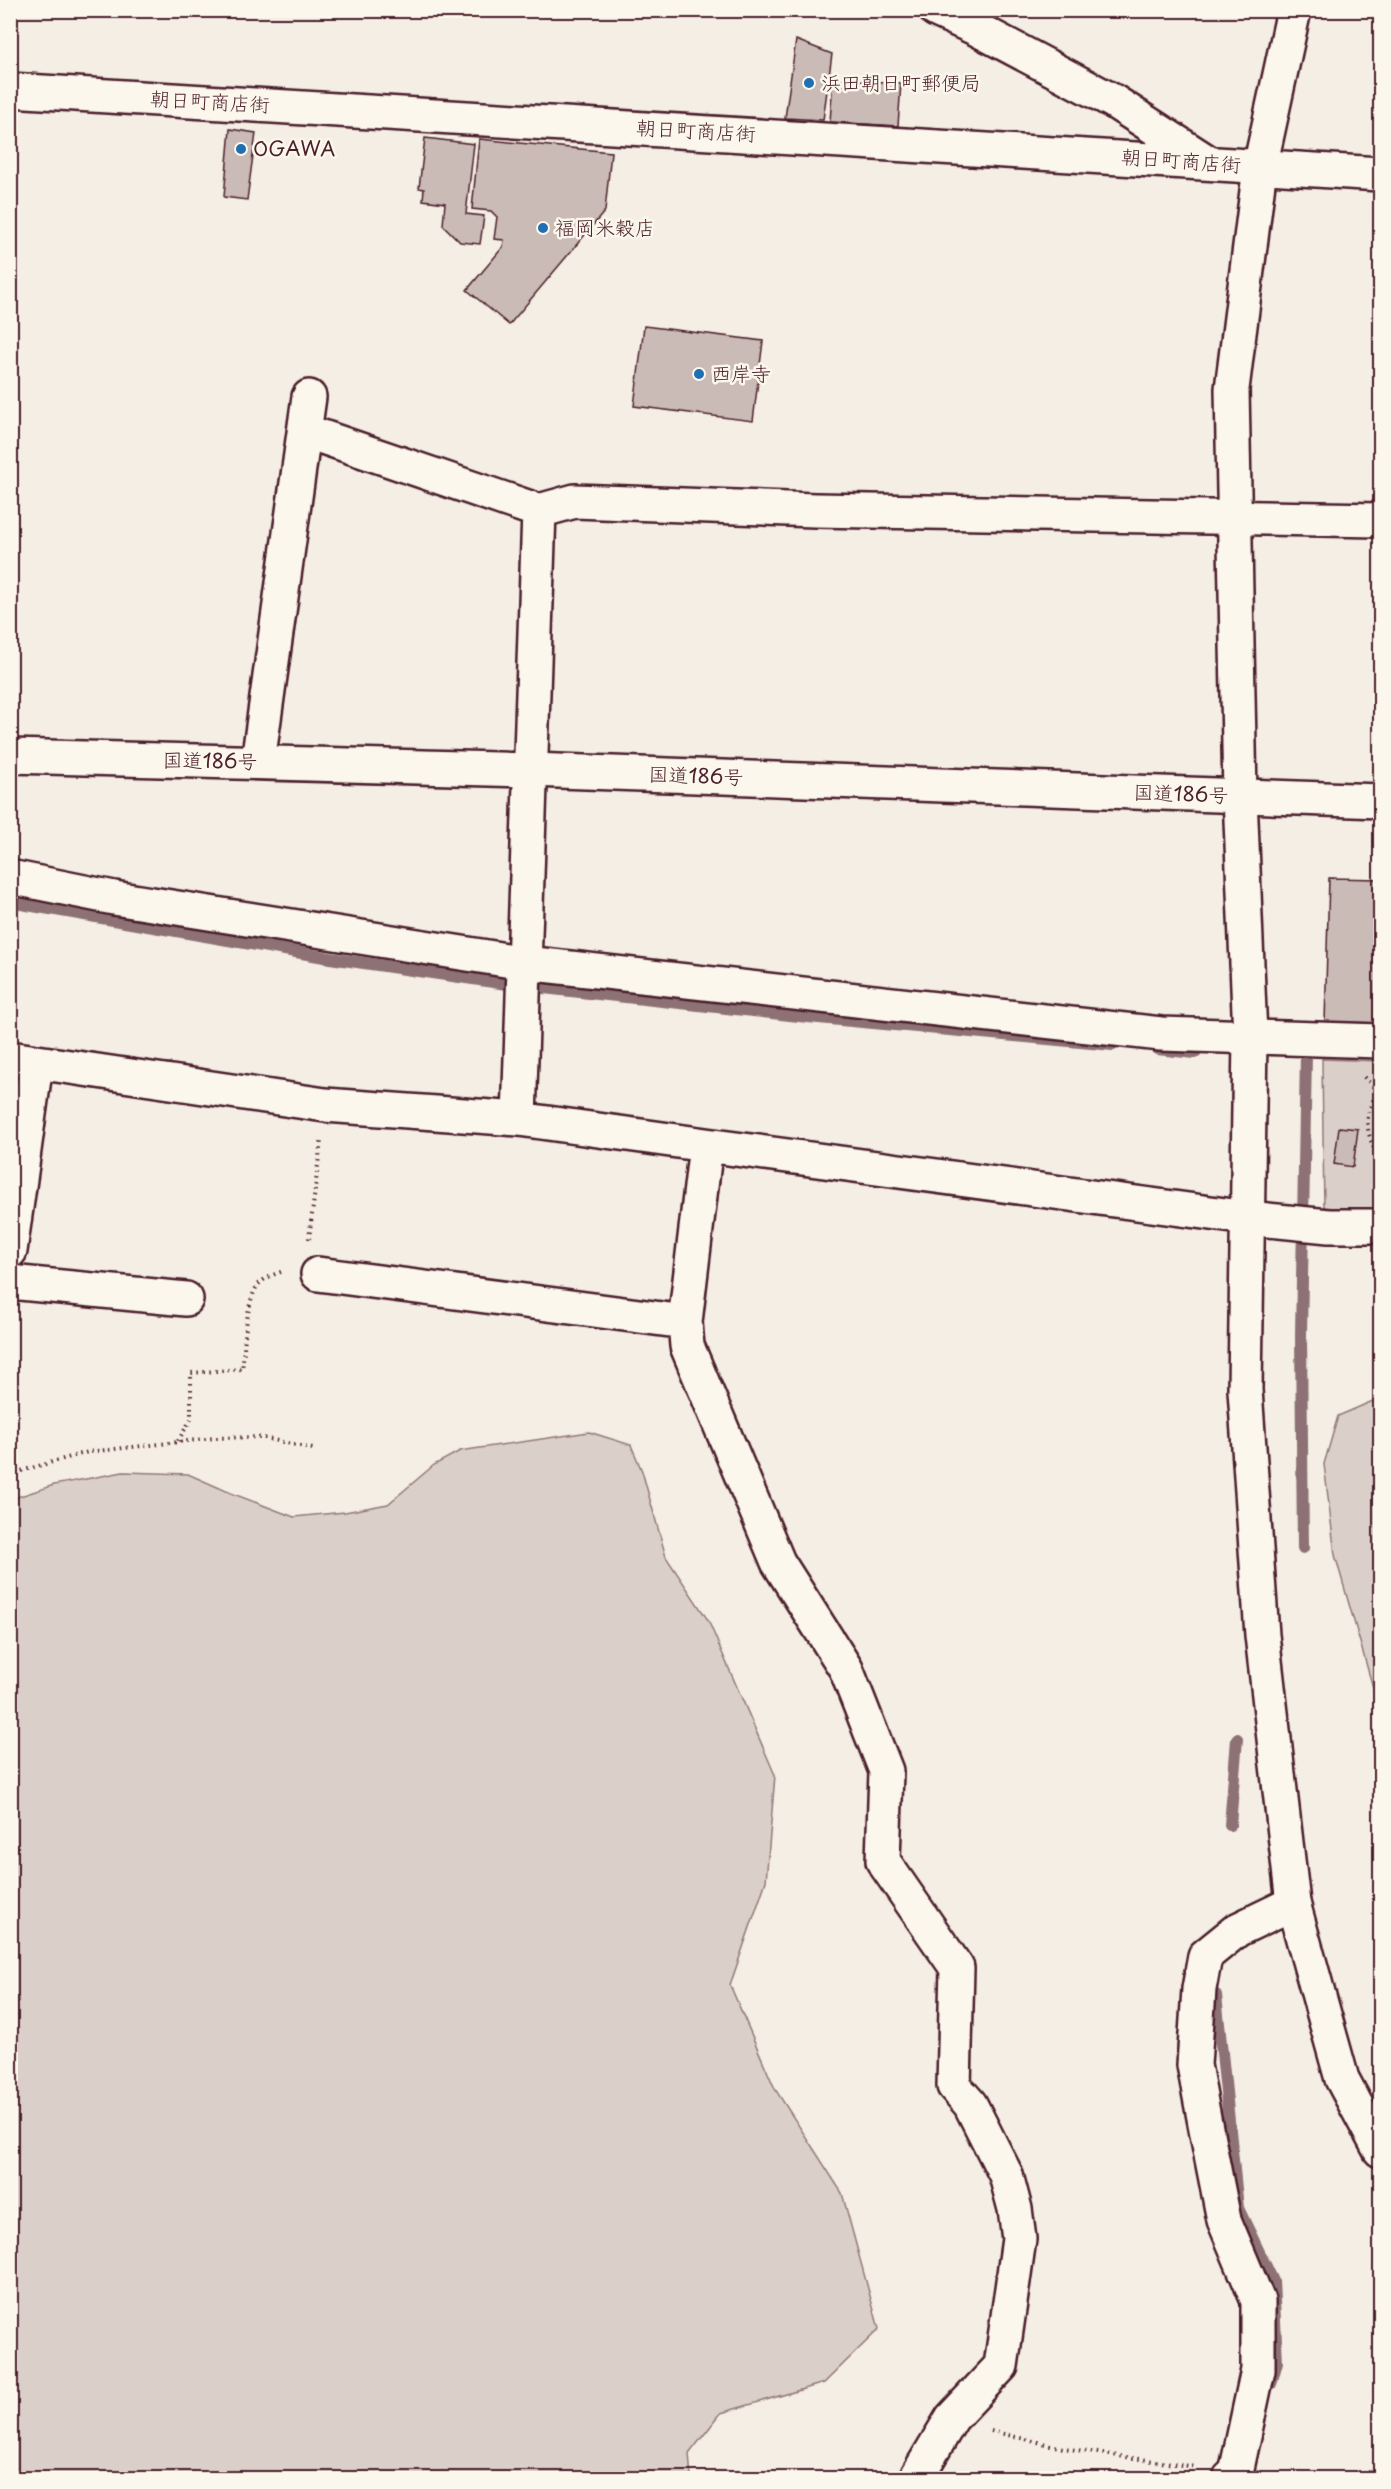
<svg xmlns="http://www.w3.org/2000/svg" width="1391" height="2489" font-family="'Playpen Sans','Klee One',sans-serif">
  <rect width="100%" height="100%" fill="#f4eee4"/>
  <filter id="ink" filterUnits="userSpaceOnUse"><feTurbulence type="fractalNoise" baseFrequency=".0167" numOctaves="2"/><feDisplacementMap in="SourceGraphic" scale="12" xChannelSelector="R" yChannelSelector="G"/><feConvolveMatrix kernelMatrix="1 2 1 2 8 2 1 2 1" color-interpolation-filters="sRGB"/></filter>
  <g filter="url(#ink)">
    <path fill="#dbd0c9" stroke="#92787a" stroke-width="1.5" d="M1322 1059 1380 1061V1211H1324Z
      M1380 1398V1712L1335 1555 1324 1464 1338 1416Z
      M589 1432 631 1445 642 1471 666 1557 708 1620 775 1775 766 1881 730 1985 775 2089 842 2193 879 2329 824 2383 721 2413 689 2454 691 2478H11V1499L54 1485 123 1472 188 1474 231 1493 294 1517 345 1512 388 1504 434 1465 460 1451Z"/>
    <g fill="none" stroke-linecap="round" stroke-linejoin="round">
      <path stroke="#8d7174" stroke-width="12" d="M10 902 330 958 507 984 808 1017 1113 1045
        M1157 1049 1195 1053
        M1303 1548 1301 1335 1306 1054
        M1230 1825 1237 1739
        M1216 1995 1238 2208 1273 2281 1277 2362 1271 2384"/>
    </g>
    <path fill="#cabbb6" stroke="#4a1f2b" stroke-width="1.5" d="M796 40 832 54 823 120 785 118Z
      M833 79 901 83 898 126 830 122Z
      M230 129 256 133 247 200 224 197Z
      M425 138 474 144 466 214 484 216 480 244 460 242 443 225 445 203 423 200 424 189 419 188Z
      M479 139 611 152 605 211 509 325 467 290 503 247 504 240 494 239 497 217 491 211 472 209Z
      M644 326 763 341 753 421 634 406Z
      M1329 878 1380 879V1023L1325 1022Z
      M1339 1127 1358 1129 1353 1167 1334 1164Z"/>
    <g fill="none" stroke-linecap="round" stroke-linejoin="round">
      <defs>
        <path id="minor" d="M936 10 975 28 1113 101 1206 161
          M10 90 1380 174
          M305 431 539 511
          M258 762 309 397
          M10 877 114 898 525 963 1161 1034 1380 1041
          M10 1058 325 1105 519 1119 706 1145 685 1322 687 1346 778 1562 846 1669 886 1771 883 1861 957 1968 954 2086 970 2104 1006 2175 1015 2209 1019 2239 1001 2366 952 2418 916 2478
          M519 1119 539 511 575 501 815 510 1380 520
          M706 1145 1248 1218 1329 1226H1380
          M10 1251 36 1064
          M318 1274 685 1322
          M10 1282 186 1299
          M1230 2478 1236 2473 1258 2370V2301L1224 2220 1208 2139 1194 2065 1199 1989 1205 1956 1237 1930 1293 1903"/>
        <path id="tertiary" d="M1294 10 1260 167 1232 389 1240 796 1250 1036 1245 1390 1262 1635 1293 1903 1342 2079 1380 2150"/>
        <path id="trunk" d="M10 756 531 770 1380 801"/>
      </defs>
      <use href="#minor" stroke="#4a1f2b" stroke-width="38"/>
      <use href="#tertiary" stroke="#4a1f2b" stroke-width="38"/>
      <use href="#trunk" stroke="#4a1f2b" stroke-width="38"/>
      <path stroke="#4a1f2b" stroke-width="4" stroke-dasharray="1.5 4.5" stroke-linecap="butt" d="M1364 1077 1378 1092
        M1380 1090C1361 1114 1366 1135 1380 1160
        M309 1239 321 1140
        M178 1441 191 1419V1373L242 1369C245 1346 245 1308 256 1288 261 1279 274 1274 284 1271
        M10 1474 88 1452 214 1438 260 1437 313 1449
        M991 2431 1063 2448 1196 2467"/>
      <use href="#minor" stroke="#fbf7ec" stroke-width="33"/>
      <use href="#tertiary" stroke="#fbf7ec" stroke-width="33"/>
      <use href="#trunk" stroke="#fbf7ec" stroke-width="33"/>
    </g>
  </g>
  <g fill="#1f6fb2" stroke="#fbf7ec" stroke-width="2">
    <circle cx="809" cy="83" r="6"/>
    <circle cx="241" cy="149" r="6"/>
    <circle cx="543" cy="228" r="6"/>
    <circle cx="699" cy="374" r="6"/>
  </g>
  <g text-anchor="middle" stroke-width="5" stroke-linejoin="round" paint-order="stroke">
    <g font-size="20" fill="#4a1f2b" stroke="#fbf7ec" text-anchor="start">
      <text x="821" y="90">浜田朝日町郵便局</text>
      <text x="253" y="156">OGAWA</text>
      <text x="555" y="235">福岡米穀店</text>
      <text x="711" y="381">西岸寺</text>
    </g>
    <g font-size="20" fill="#4a1f2b" stroke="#fbf7ec">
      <text transform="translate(210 102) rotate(3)" y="7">朝日町商店街</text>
      <text transform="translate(696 131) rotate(3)" y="7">朝日町商店街</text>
      <text transform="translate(1181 161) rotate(4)" y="7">朝日町商店街</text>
      <text transform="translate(210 761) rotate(1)" y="7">国道186号</text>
      <text transform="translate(696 776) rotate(2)" y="7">国道186号</text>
      <text transform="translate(1181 794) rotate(2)" y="7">国道186号</text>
    </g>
  </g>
  <rect width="1391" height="2489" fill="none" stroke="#fbf7ec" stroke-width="36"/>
  <rect x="18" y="18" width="1355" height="2453" fill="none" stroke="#4a1f2b" stroke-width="2" filter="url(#ink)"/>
</svg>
